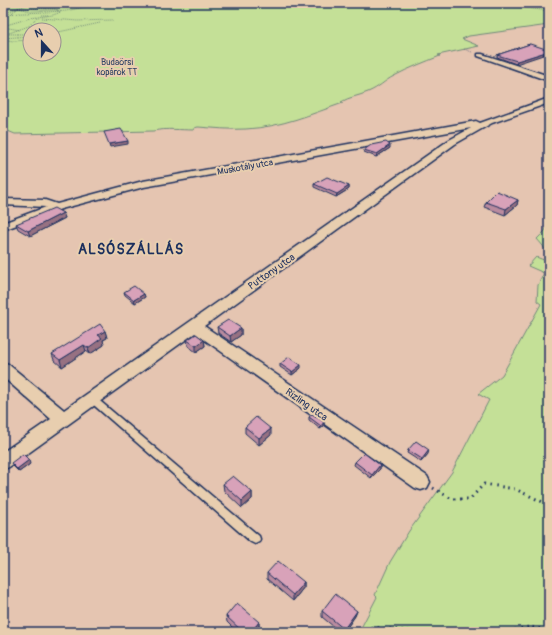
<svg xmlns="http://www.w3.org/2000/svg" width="552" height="635" font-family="Pangolin,sans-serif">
  <rect width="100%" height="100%" fill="#e5c5b1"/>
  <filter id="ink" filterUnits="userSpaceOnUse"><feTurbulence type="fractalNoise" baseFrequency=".025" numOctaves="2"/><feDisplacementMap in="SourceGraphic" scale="8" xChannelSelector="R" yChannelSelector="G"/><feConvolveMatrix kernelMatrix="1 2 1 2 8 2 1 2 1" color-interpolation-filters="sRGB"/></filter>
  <g filter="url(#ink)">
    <path fill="#c4e097" stroke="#70887a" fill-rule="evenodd" d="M3 3H544L549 4V25L469 36 462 39 479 46 438 55 440 56C425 62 409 68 394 76 384 81 380 87 368 92 359 96 349 97 341 102L343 103C311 114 282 127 246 129 230 130 213 128 198 127L194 128V130C180 130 167 128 153 131L15 134 3 129ZM30 30H54V54H30Z
      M549 217V632H357L362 626 377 597 375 595 390 562 409 531 452 472 489 400 478 394 502 375 541 304 537 301 538 285 544 273 528 266 536 257 544 260C549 251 543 246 537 239L545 231Z"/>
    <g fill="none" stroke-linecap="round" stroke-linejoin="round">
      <defs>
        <path id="lane" d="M91 395 94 396 259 536 260 539 259 542 255 544 251 542 88 400 87 398 88 396Z"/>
        <path id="street" d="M478 54H482L549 76V81L478 56Z
          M549 98V103L492 123 455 144 204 326 427 476 430 482 427 488 421 490 415 488 195 333 9 467 3 470V452L51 419 3 377V362L8 364 64 410 449 140 471 128 144 187 61 209 3 230V223L46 207 3 205V199L45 200 57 204 143 181 476 121 480 123Z"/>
      </defs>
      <use href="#lane" stroke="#1b2f5e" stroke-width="3"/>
      <use href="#street" stroke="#1b2f5e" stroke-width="3"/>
      <path stroke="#1b2f5e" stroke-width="1" stroke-dasharray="0.5 1.5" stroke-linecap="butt" d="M486 3 549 11
        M18 8 55 9 57 10 30 11Z
        M45 8 64 5H91
        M3 10 18 8 4 14
        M57 10H59
        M12 13 18 8 32 3
        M3 14 66 11 102 3
        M41 15H48
        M30 18 53 15 61 12 57 10
        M42 18 77 21 113 20
        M3 26 30 18
        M3 27 20 30
        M9 33 29 26 36 18
        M54 33 100 23
        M5 34H30
        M3 38 30 36
        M3 39 13 41 30 40
        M464 49 472 52"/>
      <path stroke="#1b2f5e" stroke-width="3" stroke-dasharray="1.5 4.5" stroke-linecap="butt" d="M433 488 452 499H470L484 484 515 489 549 505
        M369 632 371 627 416 632
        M503 632 529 627 549 630"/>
      <use href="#lane" fill="#e8ceaf" fill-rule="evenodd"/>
      <use href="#street" fill="#e8ceaf" fill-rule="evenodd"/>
    </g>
    <path fill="#ba8b9f" stroke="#1b2f5e" d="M530 44 516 64 497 57V55Z
      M390 148 376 157 364 152V150Z
      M314 184 349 186V189L336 197 314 187Z
      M518 200 517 205 505 215 484 207 486 202Z
      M63 213 65 218 30 236 18 229 16 224Z
      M124 292 144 294 145 297 135 303 125 295Z
      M217 327 241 328V335L231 342 218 333Z
      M105 331 107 338 103 340 104 345 90 354 86 351 62 367 54 360 52 354Z
      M187 340H204L205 346 196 352 188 346Z
      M280 364 301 368 292 375 280 367Z
      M309 417 324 422V426L320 429 309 420Z
      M245 427 271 435 259 445 245 433Z
      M408 450 428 454 421 462 407 453Z
      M355 462 380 465V469L371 478 354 465Z
      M11 463 30 464 19 472 13 466Z
      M223 484 252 492V499L242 508 224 491Z
      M267 573 304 582V587L293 601 267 579Z
      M322 611H357L355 616 344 632H340L322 617Z
      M226 616 259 622V628L256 632H237L227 622Z"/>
    <path fill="#977182" stroke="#1b2f5e" d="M549 51V53L516 64 517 61Z
      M128 141V144L110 147 109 144Z
      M390 145V148L376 157 377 154Z
      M349 186V189L336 197 337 194Z
      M518 200 517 205 505 215 506 209Z
      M63 213 65 218 30 236 28 231Z
      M144 294 145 297 135 303 134 300Z
      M241 328V335L231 342 230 336Z
      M105 331 107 338 103 340 104 345 90 354 88 348 98 335Z
      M204 340 205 346 196 352V346Z
      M84 345 86 351 62 367 60 360Z
      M301 365V368L292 375V372Z
      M324 422V426L320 429 321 426Z
      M271 429V435L259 445V438Z
      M429 450 428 454 421 462 422 459Z
      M29 460 30 464 19 472 17 469Z
      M380 465V469L371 478 372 475Z
      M252 492V499L242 508V501Z
      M304 582V587L293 601V595Z
      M357 611 355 616 344 632H343L344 629Z
      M259 622V628L256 632H251Z"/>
    <path fill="#d8a2b9" stroke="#1b2f5e" d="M530 44 549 50V51L517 61 497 55Z
      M121 129 128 141 109 144 104 132Z
      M386 142 390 145 377 154 364 150 371 145Z
      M327 177 349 186 337 194 314 184Z
      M497 191 518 200 506 209 486 202Z
      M54 208 63 213 28 231 16 224 28 219Z
      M134 286 144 294 134 300 124 292Z
      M228 320 241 328 230 336 217 327Z
      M100 324 105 331 98 335 102 338 88 348 84 345 60 360 52 354Z
      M196 334 204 340 196 346 187 340Z
      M289 357 301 365 292 372 280 364Z
      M312 414 324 422 321 426 309 417Z
      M256 417 271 429 259 438 245 427Z
      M416 441 429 450 422 459 408 450Z
      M364 453 380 465 372 475 355 462Z
      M23 454 29 460 17 469 11 463Z
      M233 476 252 492 242 501 223 484Z
      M278 561 304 582 293 595 267 573Z
      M335 594 357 611 344 629 322 611Z
      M237 603 259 622 251 632H243L226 616Z"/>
  </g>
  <g text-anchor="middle" stroke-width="4" stroke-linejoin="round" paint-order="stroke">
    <g font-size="9" fill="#2c4164" stroke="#e8ceaf">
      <text x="117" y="65">Budaörsi<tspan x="117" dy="10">kopárok TT</tspan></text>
    </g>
    <g font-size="9" fill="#1b2f5e" stroke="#e8ceaf">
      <text transform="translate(245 167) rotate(-10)" y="3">Muskotály utca</text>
    </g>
    <g font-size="10" fill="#1b2f5e" stroke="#e8ceaf">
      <text transform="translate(271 271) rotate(-35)" y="4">Puttony utca</text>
      <text transform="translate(307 404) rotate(35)" y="4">Rizling utca</text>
    </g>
    <g font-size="14" font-weight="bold" letter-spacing="1" fill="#1b2f5e" stroke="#e8ceaf">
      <text x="131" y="254">ALSÓSZÁLLÁS</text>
    </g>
  </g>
  <rect width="552" height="635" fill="none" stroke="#e8ceaf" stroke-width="16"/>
  <rect x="8" y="8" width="536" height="619" fill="none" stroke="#1b2f5e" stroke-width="1.5" filter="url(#ink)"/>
  <g transform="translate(42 42) rotate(339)"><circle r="19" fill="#e8ceaf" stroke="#968e8f"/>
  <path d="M0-3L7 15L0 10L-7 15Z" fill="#1b2f5e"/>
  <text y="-6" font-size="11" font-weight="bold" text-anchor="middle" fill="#1b2f5e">N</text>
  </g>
</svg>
